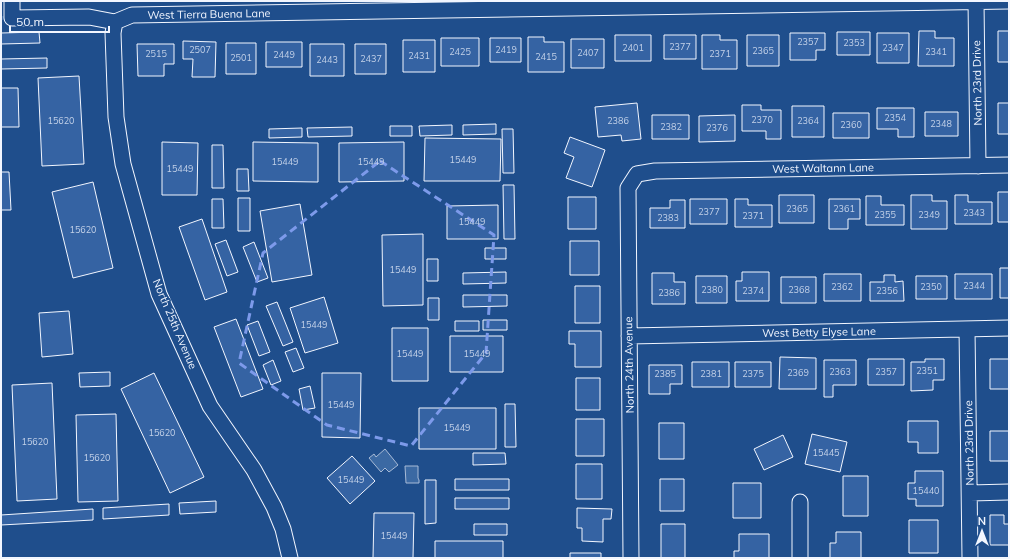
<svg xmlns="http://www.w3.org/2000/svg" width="1010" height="559" font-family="Mulish,sans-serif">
  <rect width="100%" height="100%" fill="#1f4e8c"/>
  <path fill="#3b69a3" stroke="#a8bbd7" d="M385 449 398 465 389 472 385 468 381 472 369 458 374 454 376 457Z
    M405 466H418V478L419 480V483H406Z"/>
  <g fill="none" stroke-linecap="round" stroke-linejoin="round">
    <path stroke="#3b69a3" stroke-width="4" d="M1 18H10"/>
  </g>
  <path fill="#3563a3" stroke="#f2f6ff" d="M919 31H935V38H954V66H918Z
    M998 31H1009V62H998Z
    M39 32 40 43 1 44V33Z
    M837 32H870V55H837Z
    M790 33H825V50H816V60H790Z
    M877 33H909V63H877Z
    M615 35H651V61H615Z
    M664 35H696V59H664Z
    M702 35H720V40H737V69H702Z
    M747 35H779V66H747Z
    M528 37H544V42H564V72H528Z
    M441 38H479V66H441Z
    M490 38H521V62H490Z
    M571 39H604V68H571Z
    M403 40H435V72H403Z
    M183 41 216 42 215 77H192L193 59H183Z
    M266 42H302V67H266Z
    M226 43H256V74H226Z
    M137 44H174V64H164V76H138Z
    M310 44H344V76H310Z
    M355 44H386V74H355Z
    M47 58V68L1 69V59Z
    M79 76 84 164 42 166 38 78Z
    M1 88H18L19 127H1Z
    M637 103 641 139 622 141 621 135 598 137 595 107Z
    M998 103H1009V134H998Z
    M742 105H761V110H781V139H766V131H742Z
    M792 106H824V137H792Z
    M877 108H914V137H898V129H877Z
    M925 112H958V136H925Z
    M833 113H869V138H833Z
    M652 115H689V139H652Z
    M735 115V141L699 142V116Z
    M496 124V134L463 135V125Z
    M452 125V135L420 136 419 126Z
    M390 126H412V136H390Z
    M352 127V136L308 137 307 128Z
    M302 128V137L269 138V129Z
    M502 129H513L514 173H503Z
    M570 137 605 150 592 187 566 178 574 157 564 153Z
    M425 138 501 139 500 181H424Z
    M162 142 198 143 197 195H162Z
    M253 142 318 143V182L253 181Z
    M404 142V181L339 182V143Z
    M212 145H223L224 188H212Z
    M237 169H248L249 191H237Z
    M1 172H9L11 210H1Z
    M93 182 113 268 73 278 52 192Z
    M503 185H514L515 239H504Z
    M998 192H1009V222H998Z
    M779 195H814V223H779Z
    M911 195H932V201H947V229H911Z
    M955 195H968V202H992V224H955Z
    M866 196H881V205H904V225H866Z
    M568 197H596V229H568Z
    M238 198H250V231H238Z
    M212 199H223L224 228H212Z
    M690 199H727V224H690Z
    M735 199H748V205H772V227H735Z
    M829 199H860V219H848V229H829Z
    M670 200H685V228H650V208H670Z
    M300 204 312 275 272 282 260 211Z
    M498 205V239H447V206Z
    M202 219 227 292 205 300 179 227Z
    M423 234V305L383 306 382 235Z
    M226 240 238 272 227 276 215 244Z
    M570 241H599V275H570Z
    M254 242 268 278 257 282 243 247Z
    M485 248H506V259H485Z
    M427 259H438V281H427Z
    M1000 268H1009V298H1000Z
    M506 272V283L463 284V273Z
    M742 272H769V301H736V281H742Z
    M652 273H674V282H685V304H652Z
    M824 274H861V301H824Z
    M955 274H992V299H955Z
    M884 275H895V282L903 281 904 301H870V282H884Z
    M696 276H727V303H696Z
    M916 276H947V299H916Z
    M781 277H816V303H781Z
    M575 286H600V323H575Z
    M463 295H507V306L463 307Z
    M324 297 338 343 305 353 290 308Z
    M428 298H439V320H428Z
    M277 302 293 342 283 346 266 306Z
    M69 311 73 354 42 357 39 313Z
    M236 319 263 389 241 397 214 327Z
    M483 320H507V330H483Z
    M258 321 270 352 259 356 247 325Z
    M455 321H479V331H455Z
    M392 328H428V381H392Z
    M569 331H601V367H575V344H569Z
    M450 336H503V372H450Z
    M296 348 304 368 293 372 285 352Z
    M780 357 816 358V389H779Z
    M868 359H904V385H868Z
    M925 359H944V380H933V390L911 391V362H925Z
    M990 359H1009V389H990Z
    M273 360 281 381 271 385 263 365Z
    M824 360H856V385H833V397H824Z
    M692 362H729V387H692Z
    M735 362H771V387H735Z
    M649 365H682V384H670V394H649Z
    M110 372V386L80 387 79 373Z
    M154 373 204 477 170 493 121 389Z
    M322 373H361L360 438 322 437Z
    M576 378H600V410H576Z
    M52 383 57 499 17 501 12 385Z
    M310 386 315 408 303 410 299 389Z
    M505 404H515L516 447H505Z
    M419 408H496V449H419Z
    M116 414 118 501 78 502 76 415Z
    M576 419H604V456H576Z
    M908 421H938V453H918V442H908Z
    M659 423H684V459H659Z
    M990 431H1009V461H990Z
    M812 434 847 442 840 472 805 464Z
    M783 435 793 457 764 470 754 449Z
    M473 453H505L506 464 473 465Z
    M352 456 375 481 350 504 327 478Z
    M576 464H602V499H576Z
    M915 471H943V506H916V499H908V483H915Z
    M843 476H868V516H843Z
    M455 479H509V490H455Z
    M660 479H684V511H660Z
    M425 480H436V523L425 524Z
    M733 483H761V518H733Z
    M455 498H509V509H455Z
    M216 501V512L180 514 179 503Z
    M169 504V515L103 519V508Z
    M577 508 612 509 611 519H603V542L582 541V528H577Z
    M93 509V520L1 525V515Z
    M374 513H414L413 558H373Z
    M990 515H1004V524H1009V545H990Z
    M909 520H938V553H909Z
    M474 524H507V535H474Z
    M661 524H685V558H661Z
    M836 532H861V558H830V543H836Z
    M739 534H769V558H734V551H739Z
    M435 541H503V558H435Z
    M570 553H601V558H570Z"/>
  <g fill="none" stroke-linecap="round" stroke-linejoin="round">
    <defs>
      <path id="minor" d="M12 1V18L89 17 115 22 132 15 1009 1
        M976 1 978 166
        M115 22 113 33 116 117 123 164 159 294 210 406 254 470 274 507 283 529 290 558
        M967 329 970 558
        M629 336 1009 328
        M970 493 1009 492
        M800 502V558
        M631 558 628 188 637 174 655 171 1009 165"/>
    </defs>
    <use href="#minor" stroke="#f2f6ff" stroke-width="17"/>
    <use href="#minor" stroke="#1f4e8c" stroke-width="15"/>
  </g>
  <path fill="none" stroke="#7d9aea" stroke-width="3" stroke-dasharray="8 5" stroke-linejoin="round" d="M380 161 494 235 486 353 411 446 327 425 239 363 263 253Z"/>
  <g text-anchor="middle" stroke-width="3" stroke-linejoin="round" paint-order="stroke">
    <g font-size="9" fill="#c3d1e8">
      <text x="808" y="45">2357</text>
      <text x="854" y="46">2353</text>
      <text x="680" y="50">2377</text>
      <text x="633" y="51">2401</text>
      <text x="893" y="51">2347</text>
      <text x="200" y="53">2507</text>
      <text x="506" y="53">2419</text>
      <text x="763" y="54">2365</text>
      <text x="460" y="55">2425</text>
      <text x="936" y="55">2341</text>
      <text x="588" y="56">2407</text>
      <text x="156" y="57">2515</text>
      <text x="720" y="57">2371</text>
      <text x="284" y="58">2449</text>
      <text x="419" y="59">2431</text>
      <text x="546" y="60">2415</text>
      <text x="241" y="61">2501</text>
      <text x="371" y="62">2437</text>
      <text x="327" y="63">2443</text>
      <text x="895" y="121">2354</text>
      <text x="762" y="123">2370</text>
      <text x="61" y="124">15620</text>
      <text x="618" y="124">2386</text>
      <text x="808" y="124">2364</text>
      <text x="941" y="127">2348</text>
      <text x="851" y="128">2360</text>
      <text x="671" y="130">2382</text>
      <text x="717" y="131">2376</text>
      <text x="463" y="163">15449</text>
      <text x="285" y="165">15449</text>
      <text x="371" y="165">15449</text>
      <text x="180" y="172">15449</text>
      <text x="797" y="212">2365</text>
      <text x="844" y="212">2361</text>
      <text x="709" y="215">2377</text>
      <text x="974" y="216">2343</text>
      <text x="885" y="218">2355</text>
      <text x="929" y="218">2349</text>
      <text x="753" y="219">2371</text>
      <text x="668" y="221">2383</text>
      <text x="472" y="225">15449</text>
      <text x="83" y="233">15620</text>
      <text x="403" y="273">15449</text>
      <text x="974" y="289">2344</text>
      <text x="842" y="290">2362</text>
      <text x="931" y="290">2350</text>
      <text x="712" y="293">2380</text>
      <text x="799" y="293">2368</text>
      <text x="753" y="294">2374</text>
      <text x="887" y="294">2356</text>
      <text x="669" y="296">2386</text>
      <text x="314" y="328">15449</text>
      <text x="410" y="357">15449</text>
      <text x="477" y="357">15449</text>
      <text x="927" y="374">2351</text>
      <text x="840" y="375">2363</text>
      <text x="886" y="375">2357</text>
      <text x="798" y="376">2369</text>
      <text x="665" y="377">2385</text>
      <text x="711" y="377">2381</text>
      <text x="753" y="377">2375</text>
      <text x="341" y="408">15449</text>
      <text x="457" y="431">15449</text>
      <text x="162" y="436">15620</text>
      <text x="35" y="445">15620</text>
      <text x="826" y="456">15445</text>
      <text x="97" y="461">15620</text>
      <text x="351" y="483">15449</text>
      <text x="926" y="494">15440</text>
      <text x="394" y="539">15449</text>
    </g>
    <g font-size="11" fill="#f2f6ff" stroke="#1f4e8c">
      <text transform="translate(209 14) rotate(-1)" y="4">West Tierra Buena Lane</text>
      <text transform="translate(977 83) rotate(-91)" y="4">North 23rd Drive</text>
      <text transform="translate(823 168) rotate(-1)" y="4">West Waltann Lane</text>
      <text transform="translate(175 324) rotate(67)" y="4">North 25th Avenue</text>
      <text transform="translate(819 332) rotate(-1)" y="4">West Betty Elyse Lane</text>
      <text transform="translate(629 365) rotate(-91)" y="4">North 24th Avenue</text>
      <text transform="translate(969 443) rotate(-91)" y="4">North 23rd Drive</text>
    </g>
  </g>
  <rect width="1010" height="559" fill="none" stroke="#f2f6ff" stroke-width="4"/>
  <g transform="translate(982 531)" stroke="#1f4e8c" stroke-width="3" paint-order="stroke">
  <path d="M0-3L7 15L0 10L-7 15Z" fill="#f2f6ff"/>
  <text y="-6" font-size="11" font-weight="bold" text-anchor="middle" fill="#f2f6ff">N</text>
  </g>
  <path d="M10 26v6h99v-6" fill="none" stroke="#f2f6ff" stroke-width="2"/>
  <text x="16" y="26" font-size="12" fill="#f2f6ff" stroke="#1f4e8c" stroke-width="3" paint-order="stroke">50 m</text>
</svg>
